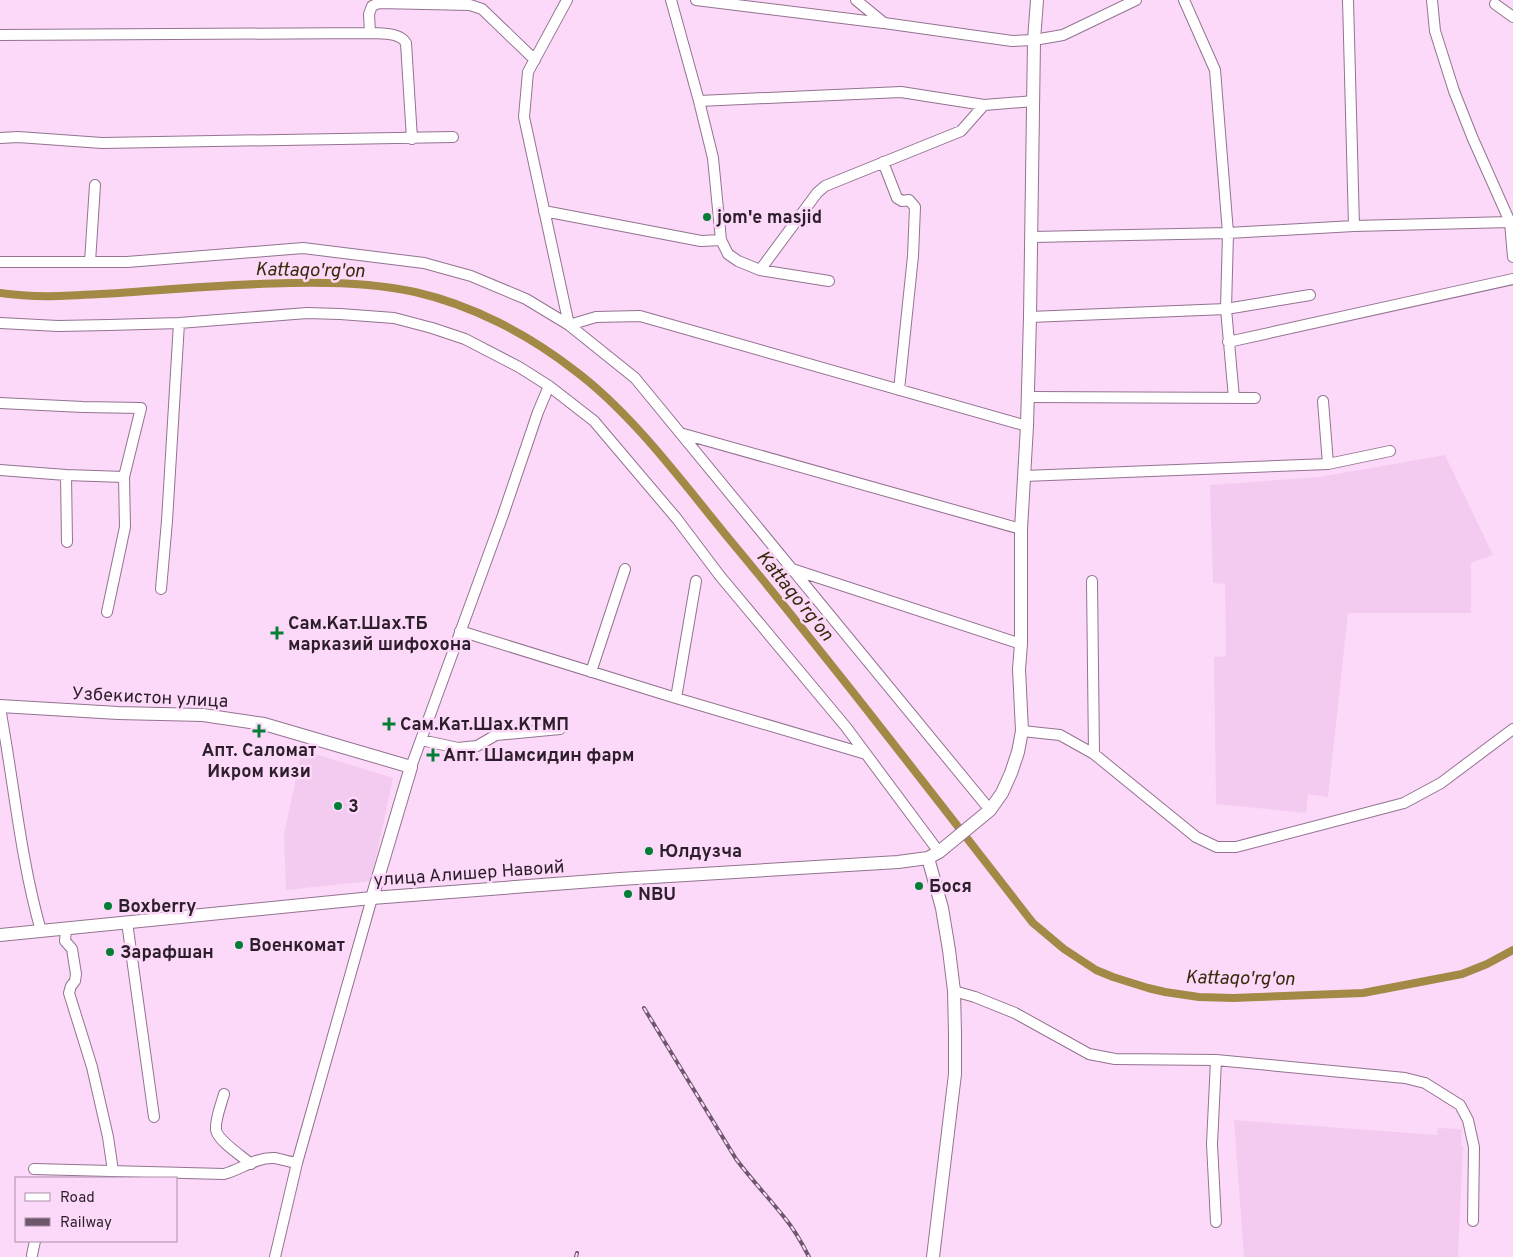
<svg xmlns="http://www.w3.org/2000/svg" width="1513" height="1257" font-family="Overpass,sans-serif">
  <rect width="100%" height="100%" fill="#fcd9f9"/>
  <path fill="#f4cbf0" d="M1445 455 1493 555 1471 563V613H1348L1328 797 1308 794 1306 813 1216 804 1214 657 1226 656 1225 584 1213 583 1210 485 1319 477Z
    M302 750 393 778 371 881 286 890 284 834Z
    M1234 1120 1437 1135 1438 1128 1462 1129 1461 1145 1463 1146 1458 1257H1244Z"/>
  <g fill="none" stroke-linecap="round" stroke-linejoin="round">
    <path stroke="#a28946" stroke-width="8" d="M0 293C39 299 80 295 119 293 176 289 233 284 290 283 332 282 374 283 415 292 472 305 528 334 574 370 633 414 683 483 730 540 834 665 933 795 1033 923L1064 949 1096 970 1113 977 1148 988 1165 992 1199 997 1233 998 1363 993 1462 974 1487 964 1513 950"/>
    <defs>
      <path id="minor" d="M567 0 528 72 524 117 569 325 596 317 640 316 1027 426
        M671 0 699 101 713 158 721 240 728 254 738 261 760 270 829 281
        M696 0 883 23
        M856 0 884 23 1012 41 1034 40 1063 35 1136 0
        M1184 0 1215 70 1228 233 1226 309 1234 398
        M1348 0 1354 226
        M1432 0 1435 31 1454 91 1473 139 1510 222 1513 257
        M1495 4 1513 17
        M370 33 369 14 372 6 379 3 470 5 482 9 535 60
        M0 35 370 33C381 34 400 32 406 43L412 139
        M699 101 901 92 984 105
        M0 138 18 137 102 143 453 137
        M883 162 897 198 902 201 909 200 915 207 913 256 899 390
        M544 211 701 241 721 240
        M1032 237 1228 233 1354 226 1510 222
        M0 262H127L303 248 424 263 471 276 526 299 569 325 635 378 990 810
        M90 262 95 185
        M760 270 817 193 825 186 961 131 984 105 1034 101
        M1030 317 1226 309 1310 295
        M0 323 58 326 109 325 179 323 307 313 340 314 394 318 432 328 465 339 519 367 549 386 594 421 677 519 720 576 846 727 939 852
        M1228 342 1513 279
        M1028 397 1255 398
        M1323 401 1328 464
        M0 403 83 407 141 408 124 477 125 527 107 612
        M680 433 1021 529
        M0 470 66 475 124 477
        M66 475 67 542
        M1024 476 1328 464 1390 451
        M792 569 1021 644
        M1092 581 1094 754
        M161 589 167 521 179 323
        M460 631 676 698 866 754
        M591 672 625 569
        M676 698 696 581
        M0 708C14 783 20 857 41 931
        M1022 731 1060 735 1094 754 1196 837 1217 847H1236L1404 803 1441 783 1513 729
        M421 740 458 748 477 746 496 735 560 729
        M411 767 503 515 538 412 549 386
        M127 922 154 1117
        M66 929 65 941 72 949 76 974 75 981 71 986 69 993 92 1067 108 1137 113 1171
        M954 991 975 997 1015 1013 1089 1054 1115 1059 1216 1060 1405 1078 1425 1083 1460 1105 1468 1120 1474 1147 1473 1221
        M224 1094C221 1105 215 1119 216 1130 218 1141 242 1156 251 1164
        M34 1169 224 1174C240 1170 256 1157 274 1158 281 1159 290 1162 297 1163
        M1216 1222 1212 1144 1216 1060
        M32 1255 35 1241
        M275 1257 297 1163 372 898"/>
      <path id="major" d="M0 706 118 713 203 715 264 724 411 767 372 898
        M928 858 942 908 949 950 954 991 955 1033V1074L933 1257
        M0 935 372 898 620 879 898 862 928 858 939 852 990 810 1002 793 1011 773 1018 752 1022 731 1019 669 1021 644V529L1027 426 1030 317 1034 40 1037 0"/>
    </defs>
    <use href="#minor" stroke="#937390" stroke-width="12"/>
    <use href="#major" stroke="#937390" stroke-width="14"/>
    <use href="#minor" stroke="#fff" stroke-width="10"/>
    <use href="#major" stroke="#fff" stroke-width="12"/>
    <defs>
      <path id="rail" d="M644 1008 736 1159C751 1179 768 1197 784 1217 794 1229 802 1243 809 1257
        M576 1257 577 1253"/>
    </defs>
    <use href="#rail" stroke="#6c586a" stroke-width="4"/>
    <use href="#rail" stroke="#fcd9f9" stroke-width="2" stroke-dasharray="5.5" stroke-linecap="butt"/>
  </g>
  <g fill="#037e36" stroke="#fcd9f9" stroke-width="2">
    <circle cx="707" cy="217" r="5"/>
    <path d="M274.5 625.5h5v5h5v5h-5v5h-5v-5h-5v-5h5z"/>
    <path d="M386.5 716.5h5v5h5v5h-5v5h-5v-5h-5v-5h5z"/>
    <path d="M256.5 723.5h5v5h5v5h-5v5h-5v-5h-5v-5h5z"/>
    <path d="M430.5 747.5h5v5h5v5h-5v5h-5v-5h-5v-5h5z"/>
    <circle cx="338" cy="806" r="5"/>
    <circle cx="649" cy="851" r="5"/>
    <circle cx="919" cy="886" r="5"/>
    <circle cx="628" cy="894" r="5"/>
    <circle cx="108" cy="906" r="5"/>
    <circle cx="239" cy="945" r="5"/>
    <circle cx="110" cy="952" r="5"/>
  </g>
  <g text-anchor="middle" stroke-width="5" stroke-linejoin="round" paint-order="stroke">
    <g font-size="18" font-weight="bold" fill="#2c1f2b" stroke="#fcd9f9" text-anchor="start">
      <text x="717" y="223">jom'e masjid</text>
      <text x="288" y="629">Сам.Кат.Шах.ТБ<tspan x="288" dy="21">марказий шифохона</tspan></text>
      <text x="400" y="730">Сам.Кат.Шах.КТМП</text>
      <text x="259" y="756" text-anchor="middle">Апт. Саломат<tspan x="259" dy="21">Икром кизи</tspan></text>
      <text x="443" y="761">Апт. Шамсидин фарм</text>
      <text x="348" y="812">3</text>
      <text x="659" y="857">Юлдузча</text>
      <text x="929" y="892">Бося</text>
      <text x="638" y="900">NBU</text>
      <text x="118" y="912">Boxberry</text>
      <text x="249" y="951">Военкомат</text>
      <text x="120" y="958">Зарафшан</text>
    </g>
    <g font-size="18" fill="#2c1f2b" stroke="#fcd9f9">
      <text transform="translate(150 697) rotate(3)" y="6">Узбекистон улица</text>
      <text transform="translate(469 873) rotate(-4)" y="6">улица Алишер Навоий</text>
    </g>
    <g font-size="19" font-style="italic" fill="#362a0b" stroke="#fcd9f9">
      <text transform="translate(310 269) rotate(1)" y="7">Kattaqo'rg'on</text>
      <text transform="translate(796 595) rotate(51)" y="7">Kattaqo'rg'on</text>
      <text transform="translate(1240 977) rotate(1)" y="7">Kattaqo'rg'on</text>
    </g>
  </g>
  <rect x="15" y="1177" width="162" height="65" fill="#fcd9f9" stroke="#a98fa7"/>
  <rect x="25" y="1193" width="25" height="8" fill="#ffffff" stroke="#a98fa7"/>
  <text x="60" y="1202" font-size="15" fill="#2c1f2b">Road</text>
  <rect x="25" y="1218" width="25" height="8" fill="#6c586a" stroke="#a98fa7"/>
  <text x="60" y="1227" font-size="15" fill="#2c1f2b">Railway</text>
</svg>
